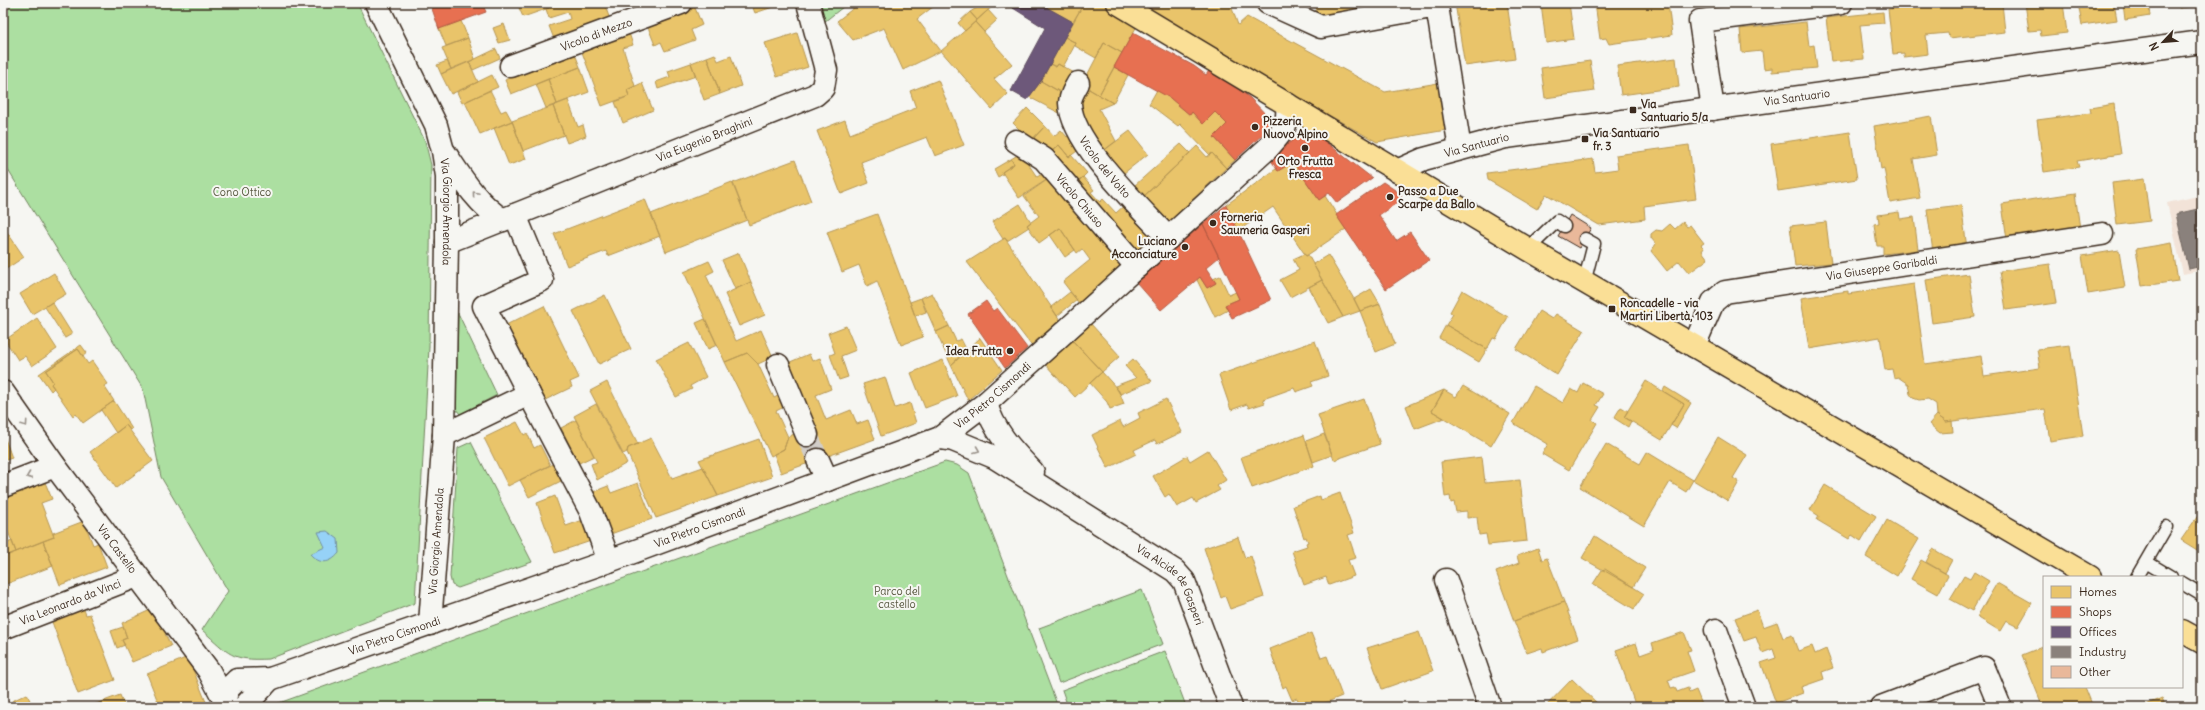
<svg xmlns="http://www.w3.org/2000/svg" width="2205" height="710" font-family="Delius,sans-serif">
  <rect width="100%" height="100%" fill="#f6f6f2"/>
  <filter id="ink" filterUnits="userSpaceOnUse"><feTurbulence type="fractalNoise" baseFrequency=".025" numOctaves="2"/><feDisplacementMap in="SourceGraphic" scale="8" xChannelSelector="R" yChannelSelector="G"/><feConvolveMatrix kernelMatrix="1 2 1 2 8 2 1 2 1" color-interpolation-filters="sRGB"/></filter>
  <g filter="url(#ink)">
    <path fill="#f2e3d8" d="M2202 195V270L2183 274 2167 203Z"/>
    <path fill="#acdfa1" stroke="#748460" d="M3 3H357L425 141 431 165 429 347 415 603 269 659C230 661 230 654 202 630L228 591 161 477 143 389 3 162Z
      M819 3H848L824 22Z
      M458 313 497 395 460 414 456 409Z
      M471 442 532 562 458 588 452 585 450 577 458 448Z
      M945 462 957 465 969 473 1058 707H268Z
      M1142 590 1163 644 1059 683 1039 628Z
      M1165 651 1186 706 1068 707 1062 690Z"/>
    <path fill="#96d2f7" stroke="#728fa0" d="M327 531 338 539 339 553C330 564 320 565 310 554L325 547 318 532Z"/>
    <path fill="#e9c46a" stroke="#b59653" d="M517 3H548L549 8 523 17Z
      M548 3H604L612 25 556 44 549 26 570 19 568 12 549 18 546 9 549 8Z
      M633 3H669L638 14Z
      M693 3 702 25 691 30 695 40 665 51 661 42 655 45 646 22Z
      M751 3H785L755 13Z
      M860 3H938L917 19 941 51 903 70 884 28 853 40 837 21Z
      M985 3 994 5 977 20 970 12Z
      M1048 3H1084L1073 22 1046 7Z
      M1084 3H1101L1138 24 1122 53 1104 43 1096 58 1075 46 1076 43 1065 37Z
      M1128 3H1230L1238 25 1247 17 1385 92 1444 82 1452 129 1377 142Z
      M1289 3H1408L1317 20 1315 4 1289 8Z
      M1455 3H1507L1515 59 1465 66Z
      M1541 3H1569L1574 39 1546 43Z
      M1595 3H1668L1672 35 1609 44 1606 38 1600 39Z
      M1949 3H2002L2005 32 1949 38 1948 33 1926 35 1928 54 1904 57V53L1893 54 1888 9Z
      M2025 3H2063L2067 33 2041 36 2040 30 2029 31Z
      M2078 3H2114L2117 20 2082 25Z
      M2123 3H2161V6L2149 8 2150 16 2125 20Z
      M2179 3H2202V5L2179 8Z
      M988 10 997 20 984 32 975 22Z
      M970 12 977 20 965 31 958 23Z
      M1883 12 1884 23 1860 25 1864 59 1831 62 1826 18Z
      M461 21 468 38 446 46 439 29Z
      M975 22 1012 64 994 79 1008 94 992 109 941 51Z
      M1806 22 1809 46 1814 45 1817 68 1772 72V68L1764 69 1762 51 1742 53 1740 29Z
      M504 24 510 40 499 43 493 28Z
      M627 27 633 45 623 48 635 86 627 90 629 96 602 106 579 44Z
      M797 33 808 67 777 77 765 43Z
      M1065 37 1076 43 1063 67 1058 64 1056 67 1050 64Z
      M468 38 475 59 451 69 442 48Z
      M1104 43 1122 53 1099 95 1082 85Z
      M572 46 580 67 511 94 505 80Z
      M496 49 500 58 473 70 469 62Z
      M715 54 718 61 731 56 741 86 720 94 707 57Z
      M707 57 720 94 704 100 691 63Z
      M1676 58 1679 87 1621 95 1617 66Z
      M447 61 451 69 441 74 437 65Z
      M1590 61 1595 91 1545 98 1541 68Z
      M469 62 478 82 451 94 441 74Z
      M691 63 696 76 658 89 656 82 670 77 668 71Z
      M1050 64 1056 67 1058 64 1078 75 1067 96 1041 81Z
      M580 67 589 92 557 104 548 79Z
      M1114 67 1128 75 1113 103 1099 95Z
      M492 75 498 87 462 103 457 92Z
      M548 79 557 104 546 108 536 84Z
      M938 80 964 145 935 156 927 137 861 162 869 183 841 194 817 131 845 120 850 134 916 108 910 91Z
      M1041 81 1067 96V117L1029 97Z
      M642 83 653 110 623 123 615 102 629 96 627 90Z
      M1082 85 1113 103 1099 109 1116 141 1098 155 1076 97Z
      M490 90 501 112 506 110 512 121 480 134 465 102Z
      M1157 90 1170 98 1190 115 1192 112 1203 124 1215 112 1227 124 1214 137 1235 160 1226 168 1212 153 1210 155 1180 124 1178 126 1149 104Z
      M568 100 578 127 583 125 586 136 567 143 553 106Z
      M2114 104 2121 154 2077 161 2079 167 2044 172 2037 120 2091 113 2090 108Z
      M553 106 564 135 523 151 512 121Z
      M1027 108 1045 126 1031 141 1013 123Z
      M1931 116 1937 155 1913 159 1920 198 1890 203 1884 168 1881 169 1874 126Z
      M512 121 526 159 509 165 494 128Z
      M1045 126 1054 136 1061 130 1067 137 1075 129 1084 146 1069 157 1059 145 1045 157 1029 143Z
      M1130 131 1148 154 1119 177 1098 155Z
      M1850 132 1857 179 1778 191 1771 144Z
      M1181 144 1190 153 1143 197 1134 186Z
      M1059 145 1069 157 1071 155 1087 173 1072 188 1045 157Z
      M1689 145 1696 199 1644 206 1645 219 1599 225 1546 194 1537 209 1488 180 1487 173 1593 159 1595 172 1618 169 1616 155Z
      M1197 146 1207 157 1212 153 1226 168 1168 223 1143 197Z
      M1021 153 1037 177 1049 170 1054 175 1019 198 1002 172 1014 164 1011 159Z
      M1011 159 1014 164 1002 172 1003 174 998 177 994 169Z
      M795 160 811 201 749 225 733 183Z
      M1293 162 1319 200 1325 196 1346 229 1306 256 1273 207 1238 231 1226 205 1276 169 1278 171Z
      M1054 175 1128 260 1079 303 1063 282 1090 260 1082 249 1077 253 1060 228 1039 243 1027 225 1039 216 1024 196Z
      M1083 177 1094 190 1091 192 1100 202 1103 199 1116 213 1127 203 1156 234 1135 254 1073 187Z
      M2144 179 2150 221 2117 225 2112 183Z
      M732 182 747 220 666 252 651 214Z
      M2075 193 2080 229 2007 240 2002 204Z
      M645 199 660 236 608 256 606 251 567 266 554 234Z
      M1020 204 1031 222 1027 225 1029 227 1007 241 1005 238 1003 239 992 222Z
      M1961 205 1967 248 1933 252 1927 209Z
      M1899 212 1900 219 1914 217 1918 250 1883 254V246H1877L1874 224 1879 223 1878 215Z
      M877 214 923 337 901 345 877 281 867 286 859 265 842 272 827 232Z
      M1683 222 1687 227 1690 225 1704 243 1701 245 1704 248 1702 251 1708 259 1689 273 1679 261 1667 271 1651 251 1656 244 1651 238V234L1656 230 1662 231 1670 224 1675 229Z
      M1826 222 1831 263 1795 266 1790 226Z
      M1060 228 1075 250 1065 257 1050 235Z
      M5 229 24 257 3 271V230Z
      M1005 238 1060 320 1031 345 967 262Z
      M2172 243 2178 281 2142 286 2136 249Z
      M2119 250 2125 288 2088 294 2082 256Z
      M739 253 751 282 735 289 722 260Z
      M1304 254 1306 256 1308 255 1322 280 1290 297 1280 280 1299 270 1293 259Z
      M1328 255 1354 299 1360 311 1343 317 1313 264Z
      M709 261 714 271 706 275 736 341 761 330 773 357 758 364 747 353 725 362 684 272Z
      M2050 264 2056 303 2006 310 2000 271Z
      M54 273 66 294 32 314 20 294Z
      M1969 274 1975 317 1932 323 1926 280Z
      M1220 276 1229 295 1236 292 1239 299 1225 305 1228 310 1215 317 1197 280 1200 277 1207 288 1216 283 1213 279Z
      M1322 280 1343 317 1328 323 1309 287Z
      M751 282 765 315 739 326 725 294Z
      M1914 284 1925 364 1981 356 1984 376 2040 368 2037 349 2070 345 2083 436 2050 441 2045 409 1946 422 1937 415 1936 404 1928 399 1919 400 1913 398 1910 394 1908 384 1898 377 1894 378 1892 369 1885 370 1880 337 1809 349 1801 298 1848 291V294Z
      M1371 289 1380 304 1360 311 1354 299Z
      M1462 290 1508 317 1496 339 1493 338 1487 349 1446 325 1453 314 1450 312Z
      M1070 292 1077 300 1057 316 1051 307Z
      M932 293 949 326 936 332 921 298Z
      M605 295 631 349 599 364 573 311Z
      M921 298 926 312 915 316 910 302Z
      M52 302 72 334 65 338 45 307Z
      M1380 304 1395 344 1376 352 1360 311Z
      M544 306 579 378 570 382 572 387 541 402 504 326Z
      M1539 311 1552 319 1556 314 1584 331 1557 375 1516 349Z
      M37 318 57 349 32 366 25 356 18 360 5 340Z
      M705 319 717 345 708 349 696 323Z
      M1090 323 1120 356 1102 372 1072 340Z
      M1446 325 1487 349 1479 362 1439 338Z
      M846 326 856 350 841 356 848 377 839 380 830 355 835 353 828 333Z
      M949 326 956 341 961 339 967 351 951 365 936 332Z
      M980 338 1002 370 968 400 951 365Z
      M1072 340 1102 372 1075 397 1045 364Z
      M1315 341 1328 376 1311 382 1313 386 1296 392 1294 388 1263 399 1265 403 1249 408 1247 404 1231 410 1219 375Z
      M689 343 706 377 690 386 692 389 676 397 656 359Z
      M81 345 87 353 83 356 78 349 46 371 53 382 51 384 54 388 51 391 39 374Z
      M78 349 88 364 92 361 108 384 104 386 114 401 83 423 76 414 73 416 51 384 53 382 46 371Z
      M747 353 758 364 774 398 784 393 790 404 776 411 788 437 784 449 771 456 725 362Z
      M809 354 812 361 820 358 831 389 816 395 826 420 851 410 857 424 868 420 875 439 781 473 774 454 784 449 788 437 798 432 783 365Z
      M1133 359 1152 381 1120 394 1115 386 1136 378 1125 366Z
      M943 360 957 396 925 408 911 373Z
      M1102 372 1119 391 1124 404 1110 409 1107 402 1090 383Z
      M885 377 895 408 910 403 916 423 881 436 863 384Z
      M1646 381 1684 404 1662 440 1624 417Z
      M607 382 638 444 628 448 627 452 623 454 590 391Z
      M1583 383 1603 394 1596 405 1600 407 1592 420 1597 423 1569 470 1542 454 1548 444 1513 423 1534 386 1563 403 1571 389 1578 393Z
      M1463 386 1510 414 1491 446 1432 411 1444 390 1456 397Z
      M1665 387 1691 403 1676 428 1671 425 1684 404 1663 391Z
      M1444 390 1432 411 1444 418 1415 429 1406 406Z
      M1166 399 1182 432 1157 444 1155 440 1134 450 1136 454 1108 468 1092 435 1120 421 1123 427 1140 418 1138 413Z
      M1364 399 1380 444 1334 460 1318 415Z
      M114 401 132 429 130 430 126 425 116 433 101 410Z
      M596 404 627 463 597 480 591 464 597 462 574 416Z
      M1621 407 1628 411 1624 417 1631 421 1628 427 1614 418Z
      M1937 415 1946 422 1952 421 1953 432 1940 433 1929 424Z
      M576 420 594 456 579 463 561 428Z
      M517 422 524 435 527 433 534 448 540 445 550 465 508 486 484 438Z
      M126 425 153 461 116 488 90 452Z
      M3 433 12 458 3 461Z
      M1324 434 1332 455 1313 462 1306 441Z
      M1304 435 1314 466 1252 488 1241 457Z
      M1718 437 1747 455 1733 478 1739 482 1728 501 1693 480Z
      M651 438 672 478 703 467 718 496 656 518 627 452 628 448Z
      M759 439 772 477 718 496 699 460Z
      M1606 444 1640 464 1647 452 1693 480 1686 492 1670 482 1644 526 1580 487Z
      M1208 450 1226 480 1217 486 1220 490 1196 503 1193 498 1177 507 1169 494 1165 497 1153 476 1187 456 1190 461Z
      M1482 457 1485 483 1520 480 1527 541 1488 545 1486 534 1479 535 1477 517 1467 518V511L1456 512 1454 502 1451 503 1450 496 1445 497 1441 462Z
      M555 463 563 480 529 497 520 480Z
      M44 480 52 499 41 503 54 537 16 552 3 519V495Z
      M638 483 652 519 608 535 593 492 608 486 611 493Z
      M1825 485 1876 516 1861 541 1852 535 1849 539 1817 520 1819 516 1810 510Z
      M1340 493 1354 533 1348 535 1356 558 1348 560 1354 576 1329 585 1326 577 1304 585 1292 551 1307 546 1306 543 1308 542 1306 537 1304 538 1293 506 1320 496 1321 500Z
      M555 496 566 526 586 519 594 540 555 553 537 503Z
      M2202 510V553L2181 540Z
      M1887 520 1919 539 1897 576 1866 557Z
      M84 521 93 545 98 543 107 567 60 585 43 541 54 537 53 533Z
      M1595 536 1645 568 1633 587 1582 558Z
      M1238 537 1245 558 1251 556 1264 597 1230 609 1225 596 1221 598 1204 548Z
      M12 541 16 552 3 557V545Z
      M43 541 53 566 6 584 8 589 3 591V557Z
      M1538 548 1542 560 1547 558 1564 602 1514 621 1496 572 1519 563 1517 556Z
      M1933 549 1952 560 1945 573 1926 562Z
      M1921 560 1948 575 1938 594 1911 579Z
      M1605 569 1644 594 1634 609 1593 584 1602 570Z
      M1974 572 1989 581 1972 611 1950 599 1964 576 1970 579Z
      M1997 583 2032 603 2018 627 2006 621 2000 631 1977 617Z
      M1564 602 1578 639 1543 652 1542 648 1527 653 1514 621Z
      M83 607 86 615 90 614 115 680 78 694 51 619Z
      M157 607 168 632 165 634 171 646 132 662 122 640 127 638 122 623Z
      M1757 610 1763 627 1777 622 1783 638 1792 635 1798 651 1812 646 1815 654 1826 649 1833 668 1822 672 1824 679 1801 687 1803 693 1776 703 1761 663 1776 658 1773 649 1762 653 1756 637 1744 641 1735 618Z
      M123 627 127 638 122 640 125 645 117 648 111 631Z
      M1419 632 1433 671 1382 689 1367 648Z
      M1684 632 1691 650 1687 651 1694 671 1668 680 1671 688 1675 687 1677 692 1688 688 1689 693 1696 690 1703 707H1636L1616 650 1636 643 1640 655 1654 650 1652 643Z
      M1311 633 1321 658 1327 656 1342 696 1315 707H1301L1297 698 1292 700 1286 686 1283 688 1270 649Z
      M2042 647 2044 651V687H2085L2093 707H2043L2022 655Z
      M188 657 208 707H160L147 674Z
      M1572 679 1601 707H1545Z
      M27 694 33 707H15L12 701Z
      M120 695 125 707H88Z
      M3 698 7 707H3Z
      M2162 698 2166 707H2140Z
      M57 702 59 707H45Z"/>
    <path fill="#e76f51" stroke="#b35a42" d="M430 3H482L486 12 439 29Z
      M1133 33 1194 66 1206 75 1211 68 1250 98 1272 121 1265 132 1235 160 1214 137 1227 124 1215 112 1203 124 1192 112 1190 115 1170 98 1114 67Z
      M1309 129 1323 140 1372 178 1337 203 1329 193 1319 200 1293 162 1278 171 1269 157Z
      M1383 182 1401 194V200L1379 215 1396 241 1410 232 1429 260 1386 289 1336 215Z
      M1226 205 1271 300 1232 318 1225 305 1239 299 1203 224Z
      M1203 224 1219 257 1206 268 1216 283 1207 288 1200 277 1161 310 1136 282Z
      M986 301 993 311 997 308 1027 348 1005 368 968 314Z"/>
    <path fill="#6d597a" stroke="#5e4b5e" d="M990 3H1004L998 8Z
      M1005 3H1048L1046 7 1073 22 1041 81 1027 100 1011 91 1045 28Z"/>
    <path fill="#8a817c" stroke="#726760" d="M2202 208V266L2189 269 2176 214Z"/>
    <path fill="#e9b89a" stroke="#3b2a1e" d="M1570 215 1591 228 1579 248 1558 236Z"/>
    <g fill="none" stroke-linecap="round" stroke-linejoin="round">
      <path stroke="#d1cdc8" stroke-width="22" stroke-dasharray="22 11" stroke-linecap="butt" d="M807 435 818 460"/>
      <defs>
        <path id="lane" d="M1528 249 1557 221 1564 226
          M1584 283 1594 244 1585 239
          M2146 562 2171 577
          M2137 577 2166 527
          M2182 583 2202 595"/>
        <g id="street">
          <path id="s1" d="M376 3 436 125 443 151 447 176V242L444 435 430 624"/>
          <path d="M1268 3 1321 27 1437 6 1460 149"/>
          <path id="s2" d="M511 66 681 3"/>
          <path id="s3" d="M1078 83C1075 89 1070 96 1070 103 1071 143 1141 208 1168 238"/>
          <path d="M1713 109 1700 21 1841 3"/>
          <path id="s4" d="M1016 141 1044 159 1137 267"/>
          <path d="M445 153C461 177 478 205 503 220"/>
          <path id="s5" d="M447 242 815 95 823 88 826 70 808 3"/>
          <path id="s6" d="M1694 346 1713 302 1725 292 2102 234"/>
          <path d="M778 365 807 435"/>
          <path id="s7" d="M3 392 55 466 209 671 228 707"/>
          <path d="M529 394 591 512 609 561"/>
          <path d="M986 403C993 431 1014 452 1033 472"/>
          <path d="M444 435 529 394 484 306 542 280 515 215"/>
          <path id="s8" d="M940 438 953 440 994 457 1175 571 1184 581 1231 707"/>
          <path d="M818 460 827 480"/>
          <path d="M3 486 55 466"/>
          <path d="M1446 580 1490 707"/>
          <path id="s9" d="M3 628 137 576"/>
          <path d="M1716 630 1744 707"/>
          <path id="s10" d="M225 700 227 690 237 680 270 679 609 561 940 438 986 403 1268 148C1282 132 1289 127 1287 104"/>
          <path d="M244 707 270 679"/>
          <path d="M1881 707 1984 668 2000 707"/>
        </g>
        <g id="secondary">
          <path id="s11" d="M1397 171 1424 159 1506 137 2202 42"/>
        </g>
        <path id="primary" d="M1118 3 1528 249 2090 577
          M2182 631 2202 642"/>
      </defs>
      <use href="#lane" stroke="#3b2a1e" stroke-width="15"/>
      <use href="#street" stroke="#3b2a1e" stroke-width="25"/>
      <use href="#secondary" stroke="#3b2a1e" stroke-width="25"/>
      <use href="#primary" stroke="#3b2a1e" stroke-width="25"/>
      <use href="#lane" stroke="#f6f6f2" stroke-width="12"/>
      <use href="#street" stroke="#f6f6f2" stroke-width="22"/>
      <use href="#secondary" stroke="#f6f6f2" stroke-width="22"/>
      <use href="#primary" stroke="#fadf96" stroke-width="22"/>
    </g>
    <defs><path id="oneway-chevron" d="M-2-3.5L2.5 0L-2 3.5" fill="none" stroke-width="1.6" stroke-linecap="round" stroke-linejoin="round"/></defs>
    <g stroke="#989088">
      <use href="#oneway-chevron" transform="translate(475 194) rotate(-130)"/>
      <use href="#oneway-chevron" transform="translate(25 424) rotate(55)"/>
      <use href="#oneway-chevron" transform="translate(977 450) rotate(22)"/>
      <use href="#oneway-chevron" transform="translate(29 476) rotate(159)"/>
    </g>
  </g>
  <g fill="#3b2a1e" stroke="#f6f6f2" stroke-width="1.5">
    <rect x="1629" y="106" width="8" height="8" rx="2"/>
    <circle cx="1255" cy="127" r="4"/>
    <rect x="1581" y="135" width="8" height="8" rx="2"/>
    <circle cx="1305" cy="148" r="4"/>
    <circle cx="1390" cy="197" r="4"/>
    <circle cx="1213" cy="223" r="4"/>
    <circle cx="1185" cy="247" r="4"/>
    <rect x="1608" y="305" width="8" height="8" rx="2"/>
    <circle cx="1010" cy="351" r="4"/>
  </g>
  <g text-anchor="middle" stroke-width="4" stroke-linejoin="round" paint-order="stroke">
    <g font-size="11" fill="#3b2a1e" stroke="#f6f6f2">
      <text dy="4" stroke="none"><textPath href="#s2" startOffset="91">Vicolo di Mezzo</textPath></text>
      <text dy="4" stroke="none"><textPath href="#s11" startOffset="408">Via Santuario</textPath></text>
      <text dy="4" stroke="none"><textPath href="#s5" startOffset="277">Via Eugenio Braghini</textPath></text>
      <text dy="4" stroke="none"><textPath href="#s11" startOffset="84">Via Santuario</textPath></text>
      <text dy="4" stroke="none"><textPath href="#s3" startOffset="96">Vicolo del Volto</textPath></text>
      <text dy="4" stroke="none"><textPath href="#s4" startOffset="88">Vicolo Chiuso</textPath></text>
      <text dy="4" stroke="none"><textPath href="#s1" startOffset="224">Via Giorgio Amendola</textPath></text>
      <text dy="4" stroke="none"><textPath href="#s6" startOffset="222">Via Giuseppe Garibaldi</textPath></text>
      <text dy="4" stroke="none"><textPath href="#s10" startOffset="837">Via Pietro Cismondi</textPath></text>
      <text dy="4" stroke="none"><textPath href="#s10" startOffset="513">Via Pietro Cismondi</textPath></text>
      <text transform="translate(436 541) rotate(-86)" y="4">Via Giorgio Amendola</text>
      <text dy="4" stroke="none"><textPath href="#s7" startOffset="194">Via Castello</textPath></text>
      <text dy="4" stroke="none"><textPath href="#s8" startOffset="279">Via Alcide de Gasperi</textPath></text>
      <text dy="4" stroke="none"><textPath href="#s9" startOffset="72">Via Leonardo da Vinci</textPath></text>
      <text dy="4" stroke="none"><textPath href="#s10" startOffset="189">Via Pietro Cismondi</textPath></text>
    </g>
    <g font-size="11" font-weight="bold" fill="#3b2a1e" stroke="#f6f6f2" text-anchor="start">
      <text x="1641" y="108">Via<tspan x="1641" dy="13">Santuario 5/a</tspan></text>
      <text x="1263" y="125">Pizzeria<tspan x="1263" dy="13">Nuovo Alpino</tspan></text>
      <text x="1593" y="137">Via Santuario<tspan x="1593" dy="13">fr. 3</tspan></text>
      <text x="1305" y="165" text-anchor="middle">Orto Frutta<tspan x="1305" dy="13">Fresca</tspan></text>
      <text x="1398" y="195">Passo a Due<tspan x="1398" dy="13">Scarpe da Ballo</tspan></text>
      <text x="1221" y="221">Forneria<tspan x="1221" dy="13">Saumeria Gasperi</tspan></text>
      <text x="1177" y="245" text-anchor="end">Luciano<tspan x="1177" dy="13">Acconciature</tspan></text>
      <text x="1620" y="307">Roncadelle - via<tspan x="1620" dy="13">Martiri Libertà, 103</tspan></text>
      <text x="1002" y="355" text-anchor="end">Idea Frutta</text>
    </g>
    <g font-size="11" fill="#57573f" stroke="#f6f6f2">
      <text x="242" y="196">Cono Ottico</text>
      <text x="897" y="595">Parco del<tspan x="897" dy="13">castello</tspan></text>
    </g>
  </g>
  <rect width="2205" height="710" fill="none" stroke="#f6f6f2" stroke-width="16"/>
  <rect x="8" y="8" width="2189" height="694" fill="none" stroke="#3b2a1e" stroke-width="1.5" filter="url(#ink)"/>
  <rect x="2043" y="576" width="140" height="112" fill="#f6f6f2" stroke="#aba49d"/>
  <rect x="2051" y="586" width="20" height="12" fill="#e9c46a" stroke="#aba49d"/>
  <text x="2079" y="596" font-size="12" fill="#3b2a1e">Homes</text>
  <rect x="2051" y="606" width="20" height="12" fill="#e76f51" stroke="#aba49d"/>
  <text x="2079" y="616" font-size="12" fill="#3b2a1e">Shops</text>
  <rect x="2051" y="626" width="20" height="12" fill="#6d597a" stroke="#aba49d"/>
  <text x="2079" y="636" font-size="12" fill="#3b2a1e">Offices</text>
  <rect x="2051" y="646" width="20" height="12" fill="#8a817c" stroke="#aba49d"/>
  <text x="2079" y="656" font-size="12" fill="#3b2a1e">Industry</text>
  <rect x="2051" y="666" width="20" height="12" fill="#e9b89a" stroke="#aba49d"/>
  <text x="2079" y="676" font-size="12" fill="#3b2a1e">Other</text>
  <g transform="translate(2163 42) rotate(244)" stroke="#f6f6f2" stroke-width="3" paint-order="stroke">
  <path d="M0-3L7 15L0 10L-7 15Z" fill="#3b2a1e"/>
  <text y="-6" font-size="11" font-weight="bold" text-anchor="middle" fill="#3b2a1e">N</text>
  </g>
</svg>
